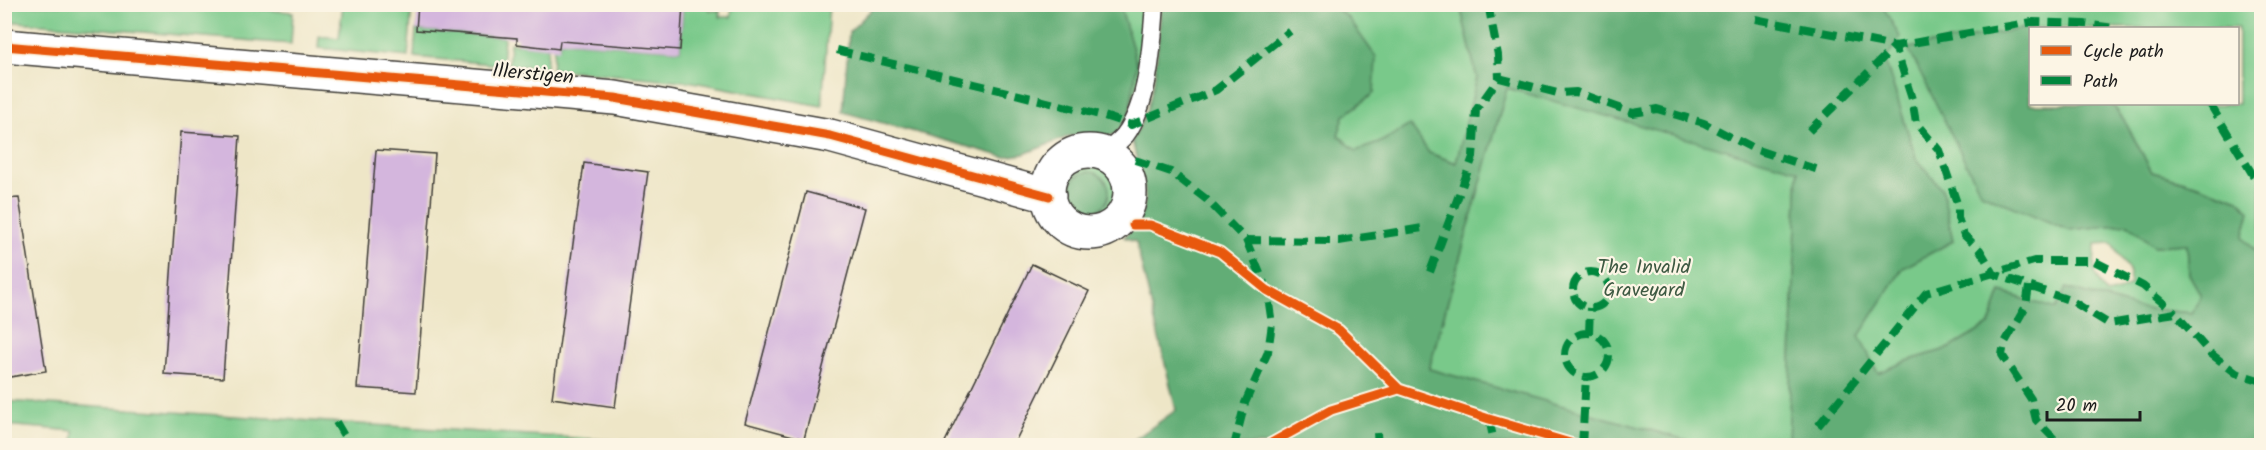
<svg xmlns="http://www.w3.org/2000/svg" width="2266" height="450" font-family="Kalam,sans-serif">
  <rect width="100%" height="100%" fill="#fcf5e5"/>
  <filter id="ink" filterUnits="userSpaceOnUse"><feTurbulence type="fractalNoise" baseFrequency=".0167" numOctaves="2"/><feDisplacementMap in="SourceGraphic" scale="12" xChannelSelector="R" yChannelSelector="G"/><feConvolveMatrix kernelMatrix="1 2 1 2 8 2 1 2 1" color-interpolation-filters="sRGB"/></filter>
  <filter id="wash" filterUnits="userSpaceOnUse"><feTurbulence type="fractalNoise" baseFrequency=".008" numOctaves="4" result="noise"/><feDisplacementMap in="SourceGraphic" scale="24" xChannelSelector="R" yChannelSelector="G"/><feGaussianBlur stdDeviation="1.35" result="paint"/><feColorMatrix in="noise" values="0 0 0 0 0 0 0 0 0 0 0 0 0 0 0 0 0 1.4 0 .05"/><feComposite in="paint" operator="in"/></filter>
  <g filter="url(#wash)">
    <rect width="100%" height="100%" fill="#eee6c7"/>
    <path fill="#79c98a" stroke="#4a7253" stroke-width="1.5" fill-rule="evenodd" d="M191 4 293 12 291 44 5 21V5Z
      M343 4 412 5 408 57 318 48 319 36 339 38Z
      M683 5H708L709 10 720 11V17H731L732 5H829L822 106 693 82 552 69 554 48H559L560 41 680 50Z
      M1120 5H1147L1142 66 1129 116 1137 64Z
      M1332 5H1460L1477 78 1457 163 1429 153 1410 126 1379 143 1356 151 1338 135 1344 116 1374 93 1349 19Z
      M1882 5H2261V258L2243 238 2250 211 2239 200 2195 184 2152 172 2124 120 2112 104H2238V28H2030V34L2027 28 1909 48 1981 193 2068 230 2128 224 2154 246 2187 244 2189 274 2201 295 2192 313 2137 308 2066 288 2056 309 2001 292 1989 325 1950 348 1907 361 1878 374 1858 336 1903 268 1953 241 1942 189 1916 158 1885 60 1899 37ZM2111 243 2128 269 2131 284 2119 291 2106 294 2094 272 2095 244Z
      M416 30 504 37 502 65 414 57Z
      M510 43 548 47 546 68 508 65Z
      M1507 88 1798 169 1788 445H1704L1429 369Z
      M1061 192a28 28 0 1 1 56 0a28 28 0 1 1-56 0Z
      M4 401 683 445H73L74 431 5 425Z"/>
    <path fill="#62ad76" stroke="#3f6449" stroke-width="1.5" d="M876 5H1120L1137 64 1129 116 1116 134 1105 137 1070 136 1024 154 1004 157 843 112 849 32Z
      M1161 5H1332L1349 19 1376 57 1374 93 1344 116 1338 135 1356 151 1379 143 1410 125 1429 153 1456 163 1477 78 1460 5H1882L1900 37 1885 60 1916 158 1942 189 1953 241 1903 268 1859 336 1878 373 1907 361 1950 348 1989 325 2001 292 2056 309 2066 288 2137 308 2192 313 2201 295 2189 274 2187 244 2154 246 2128 224 2068 230 1981 193 1908 48 2027 28 2030 34V104H2112L2124 120 2152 172 2195 184 2239 200 2250 211 2243 238 2262 258 2261 445H1788L1798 170 1507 88 1429 369 1704 445H1127L1176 410 1136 242 1124 237C1161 203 1140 181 1132 140 1158 101 1157 50 1161 5Z
      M1069 192a20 20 0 1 1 40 0a20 20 0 1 1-40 0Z"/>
    <g id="blocks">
      <path fill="#d4b6dd" d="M418 4H683L680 50 560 41 559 49 517 44V38L416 30Z
        M181 132 240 136 223 378 164 374Z
        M376 150 435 154 416 392 357 388Z
        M584 163 648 172 615 407 552 398Z
        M806 192 865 208 804 439 745 423Z
        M19 198 46 371 4 378V199Z
        M1032 264 1089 291 1013 446H943Z"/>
    </g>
  </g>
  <g filter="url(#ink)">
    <use href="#blocks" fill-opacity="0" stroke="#3c3a36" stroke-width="1.5"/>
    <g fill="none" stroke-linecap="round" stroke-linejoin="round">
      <defs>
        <path id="lane" d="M1104 154C1111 148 1119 142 1125 135 1149 103 1152 44 1155 4"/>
        <path id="street" d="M4 46 615 98 830 136 1049 196
          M1048 192a41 41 0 1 1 82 0a41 41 0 1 1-82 0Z"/>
      </defs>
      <use href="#lane" stroke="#3c3a36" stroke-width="21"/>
      <use href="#street" stroke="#3c3a36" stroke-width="36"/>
      <use href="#lane" stroke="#fff" stroke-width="18"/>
      <use href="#street" stroke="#fff" stroke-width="33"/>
      <path stroke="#00873e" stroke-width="8" stroke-dasharray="15 8" stroke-linecap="butt" d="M1488 4 1498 55 1499 78
        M1755 19 1895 46 2032 22 2084 24 2114 28
        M837 50 1104 116 1131 125 1216 90 1290 31
        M2210 104 2262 190
        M1809 131 1895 46 1912 99 1916 123 1939 150 1958 206V218L1964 235 1980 250 1994 274 2072 301 2109 324 2175 313 2210 353 2236 373 2262 381
        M1135 160 1171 172 1206 199 1246 240 1267 290 1272 324 1268 352 1245 403 1234 446
        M1246 240 1339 241 1423 228
        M1430 272 1473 157 1476 110 1499 78 1557 93 1576 92 1633 113 1657 109 1704 123 1754 149 1819 170
        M1573 290a18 18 0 1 1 36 0a18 18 0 1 1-36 0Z
        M2029 286 2026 306 2004 344 2002 355 2031 399 2036 420 2061 446
        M1565 355a22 22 0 1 1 44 0a22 22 0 1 1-44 0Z
        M1589 334 1590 308
        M1489 419 1495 446
        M336 422 350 446
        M1818 426 1926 293 2034 261H2094L2143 286 2175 313
        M1377 433 1378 446
        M1582 446 1586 377"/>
      <defs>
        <path id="cycleway" d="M4 46 615 98 830 136 1049 196
          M1133 225H1150L1220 252 1267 290 1339 330 1399 389 1489 419 1580 446
          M1266 446 1331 410 1399 389"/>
      </defs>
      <use href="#cycleway" stroke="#fcf5e5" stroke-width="13"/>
      <use href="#cycleway" stroke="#e8590c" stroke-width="9"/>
    </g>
  </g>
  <g text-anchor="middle" stroke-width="4.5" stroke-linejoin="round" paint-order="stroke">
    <g font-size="20" fill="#1c1c1c" stroke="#fcf5e5">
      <text transform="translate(533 73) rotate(5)" y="7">Illerstigen</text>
    </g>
    <g font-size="20" fill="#3d5942" stroke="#fcf5e5">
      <text x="1644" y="273">The Invalid<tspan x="1644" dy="23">Graveyard</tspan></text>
    </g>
  </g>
  <rect width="2266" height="450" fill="none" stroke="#fcf5e5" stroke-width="24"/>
  <rect x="2029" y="27" width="210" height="78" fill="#fcf5e5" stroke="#a29e95" stroke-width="1.5"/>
  <rect x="2041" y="46" width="30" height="9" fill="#e8590c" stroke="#a29e95" stroke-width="1.5"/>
  <text x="2083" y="57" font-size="18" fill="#1c1c1c">Cycle path</text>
  <rect x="2041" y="76" width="30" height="9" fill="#00873e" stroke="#a29e95" stroke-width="1.5"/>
  <text x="2083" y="87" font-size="18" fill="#1c1c1c">Path</text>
  <path d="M2047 411v9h93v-9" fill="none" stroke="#1c1c1c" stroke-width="3"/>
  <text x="2056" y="411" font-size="18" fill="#1c1c1c" stroke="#fcf5e5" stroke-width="4.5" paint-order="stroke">20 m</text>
</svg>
